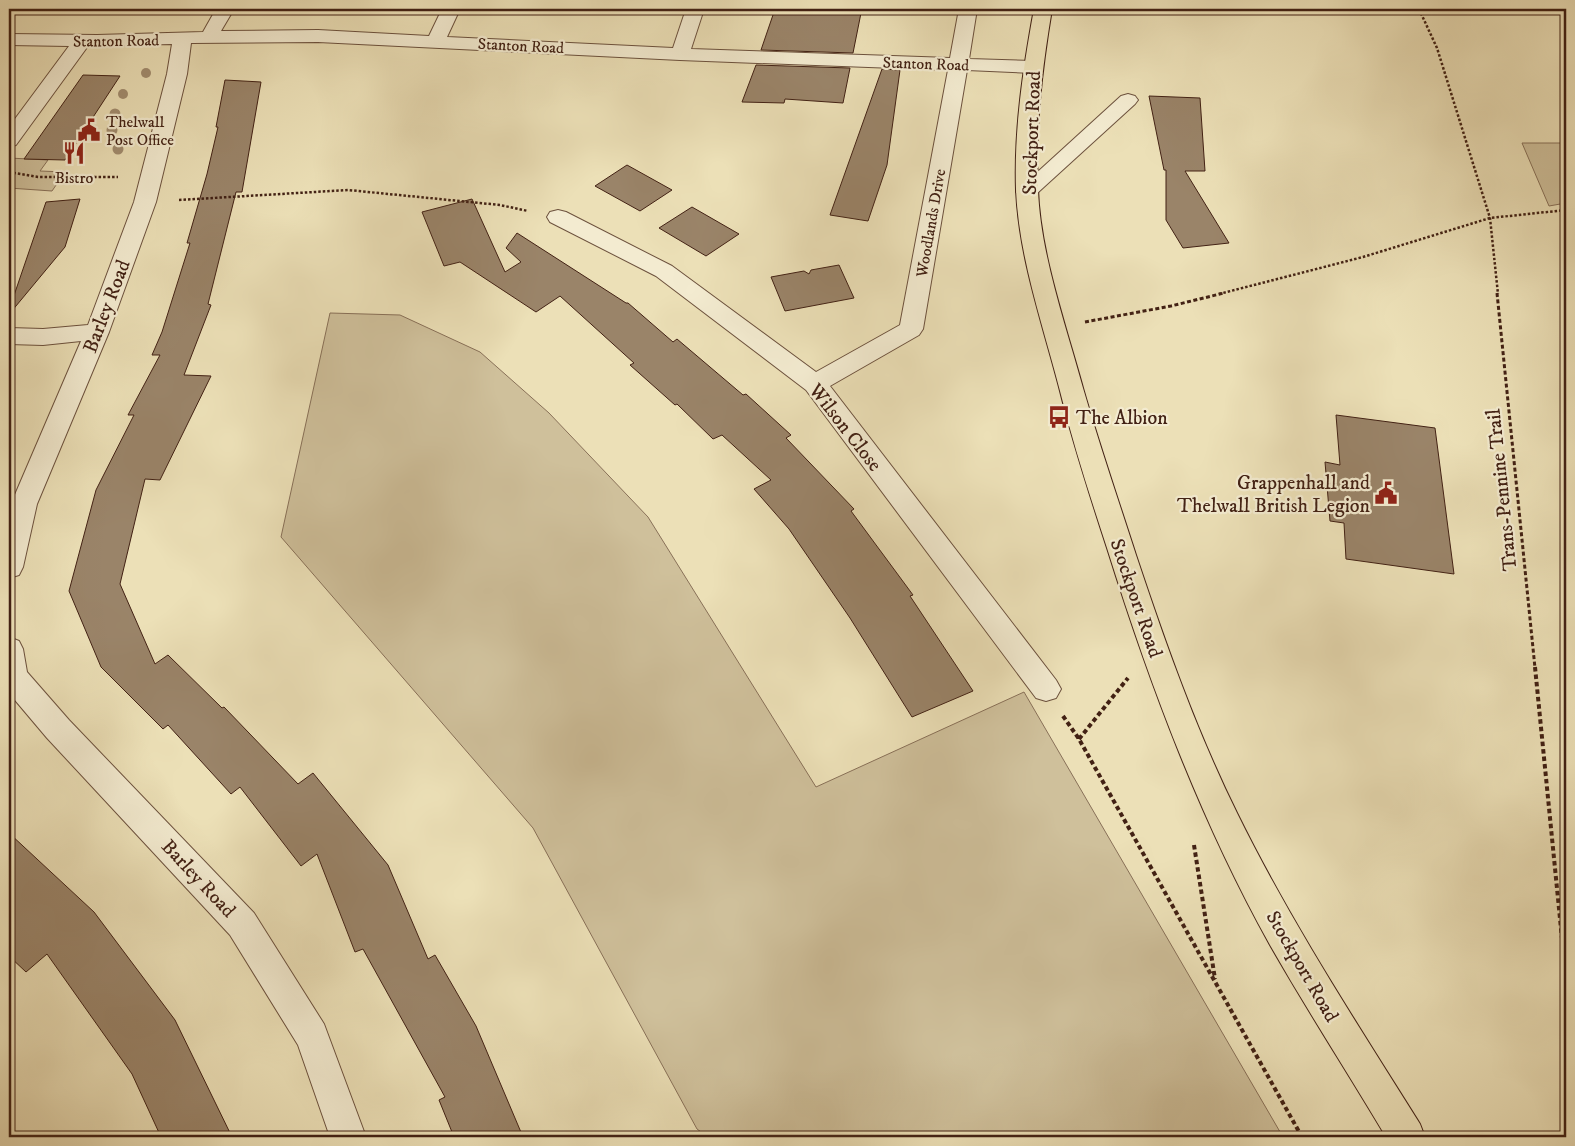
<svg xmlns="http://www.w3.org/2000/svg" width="1575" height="1146" font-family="'IM FELL DW Pica',serif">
  <rect width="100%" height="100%" fill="#ece0b7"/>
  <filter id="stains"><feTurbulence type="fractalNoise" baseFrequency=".004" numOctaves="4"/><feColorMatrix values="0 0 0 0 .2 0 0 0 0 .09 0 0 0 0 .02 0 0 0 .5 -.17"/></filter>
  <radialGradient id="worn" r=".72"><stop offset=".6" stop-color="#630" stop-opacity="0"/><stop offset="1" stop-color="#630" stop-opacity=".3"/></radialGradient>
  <path fill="#cfc09b" stroke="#887058" d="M1522 143H1566V203L1549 206Z
    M9 158 48 160 40 171 65 172 52 191 9 188Z
    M330 313 400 315 480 352 549 413 648 517 816 787 1024 692 1283 1137H708L697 1129 533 828 281 537Z"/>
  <path fill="#9a8469" stroke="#422114" d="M775 9 861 13 853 53 761 50Z
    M756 65 850 68 843 103 785 99 784 103 742 102Z
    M882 69 900 70 887 165 868 221 830 215Z
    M83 75 120 76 65 160 24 159Z
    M225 80 261 82 242 192H236L208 304 211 305 184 375 211 376 160 480 145 479 120 584 155 664 168 655 222 708 224 707 298 784 313 773 388 865 428 959 435 955 476 1026 523 1137H454L439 1100 445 1097 363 949 355 952 317 854 301 866 240 787 231 794 168 725 163 729 101 667 69 591 96 490 134 415H128L160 355H152L162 332 190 243H187L207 174 218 127H216Z
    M1149 96 1200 98 1205 171H1185L1229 243 1183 248 1166 220V170H1164Z
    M627 165 672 190 640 211 595 186Z
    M80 199 65 247 11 312 9 310 46 202Z
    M472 199 505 272 521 262 506 248 517 233 626 303H628L673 342 677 339 743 395 746 394 791 435 786 438 854 509 851 511 913 595 910 596 973 691 912 717 850 618 789 529 754 489 771 480 722 435 713 439 677 404 675 405 630 365 634 363 560 296 536 312 460 262 444 266 422 212Z
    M692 207 739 234 706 256 659 228Z
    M839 265 854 298 785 311 771 277 804 271 809 274 811 270Z
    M1336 415 1435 428 1454 574 1346 559 1344 523 1330 521 1325 462 1340 465Z
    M9 833 94 912 175 1020 232 1137H161L132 1074 47 954 26 972 9 956Z"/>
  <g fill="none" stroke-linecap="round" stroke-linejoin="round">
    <defs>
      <path id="minor" d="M216 9H234L221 31 318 30 429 36 442 9H460L447 37 673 48 686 9H704L691 49 950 58 959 9H977L969 59 1033 61 1040 63 1042 67 1040 71 1033 73 967 70 923 329 919 335 830 386 1056 680 1061 689 1056 698 1046 701 1036 698 806 390 656 276 550 222 547 217 550 212 558 210 566 212 672 266 816 372 900 325 948 70 680 60 318 42 191 43 187 74 156 202 109 332 37 504 23 567 19 575 9 578V512L11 504 81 341 43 345 9 344V328L43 329 88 325 134 202 167 74 172 44 88 46 16 145 9 147V127L69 46 9 45V34L97 35 203 32Z
        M1128 94 1135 96 1138 100 1135 104 1034 196 1027 198 1020 196 1016 192 1020 188 1121 96Z
        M9 637 19 641 23 649 27 672 69 720 254 913 324 1024 366 1137H330L298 1045 230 935 47 738 9 693Z"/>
      <path id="major" d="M1034 9H1052C1042 69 1035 128 1038 189 1040 253 1066 326 1083 388 1099 444 1118 499 1136 555 1165 642 1196 730 1237 813 1290 921 1356 1022 1420 1124L1425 1137H1386C1348 1073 1307 1010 1270 945 1200 819 1150 685 1107 548 1090 496 1073 444 1060 391 1043 325 1019 258 1016 190 1014 129 1023 69 1034 9Z"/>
    </defs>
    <use href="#minor" stroke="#6c513d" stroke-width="2"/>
    <use href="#major" stroke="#422114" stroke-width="2"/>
    <path stroke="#422114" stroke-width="2.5" stroke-dasharray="2.5 2" stroke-linecap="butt" d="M1419 9 1437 48 1490 218 1498 294
      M9 172 38 177H118
      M179 200 348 190 500 205 528 211
      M1219 294 1363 257 1490 218 1566 210"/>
    <path stroke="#422114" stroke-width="3" stroke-dasharray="4 2.5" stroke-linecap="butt" d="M1497 293 1535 668
      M1085 322 1171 306 1224 293"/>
    <path stroke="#422114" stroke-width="4" stroke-dasharray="4.5 3" stroke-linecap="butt" d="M1535 667 1566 979
      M1063 716 1079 739 1302 1137
      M1079 739 1128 678
      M1194 845 1215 979"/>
    <use href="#minor" fill="#f3ebd0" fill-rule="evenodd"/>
    <use href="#major" fill="#ece0b7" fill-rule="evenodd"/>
  </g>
  <g fill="#a28d70">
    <circle cx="146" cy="73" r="5"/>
    <circle cx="123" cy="94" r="5"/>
    <circle cx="115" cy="114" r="5.5"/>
    <circle cx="112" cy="130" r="5.5"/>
    <circle cx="118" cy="149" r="5.5"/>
  </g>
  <defs>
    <symbol id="civic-bare" viewBox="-9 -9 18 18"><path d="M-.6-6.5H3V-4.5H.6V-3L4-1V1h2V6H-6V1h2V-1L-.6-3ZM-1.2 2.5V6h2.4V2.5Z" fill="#8f2418" stroke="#f3ebd0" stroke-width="2.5" paint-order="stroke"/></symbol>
    <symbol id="restaurant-bare" viewBox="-9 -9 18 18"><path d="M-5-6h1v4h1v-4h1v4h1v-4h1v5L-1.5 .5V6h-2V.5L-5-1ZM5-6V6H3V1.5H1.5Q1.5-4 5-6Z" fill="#8f2418" stroke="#f3ebd0" stroke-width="2.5" paint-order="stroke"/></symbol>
    <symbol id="bus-bare" viewBox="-9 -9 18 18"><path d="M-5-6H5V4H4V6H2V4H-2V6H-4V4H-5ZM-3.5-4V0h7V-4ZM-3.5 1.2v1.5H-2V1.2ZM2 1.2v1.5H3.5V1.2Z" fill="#8f2418" stroke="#f3ebd0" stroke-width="2.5" paint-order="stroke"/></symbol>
  </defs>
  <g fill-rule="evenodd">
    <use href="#civic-bare" x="73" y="114" width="32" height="32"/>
    <use href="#restaurant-bare" x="58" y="137" width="32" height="32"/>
    <use href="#bus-bare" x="1043" y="401" width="32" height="32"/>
    <use href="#civic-bare" x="1370" y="477" width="32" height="32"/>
  </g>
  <g text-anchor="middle" stroke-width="4.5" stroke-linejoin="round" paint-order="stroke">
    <g font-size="16" fill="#422114" stroke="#f3ebd0">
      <text transform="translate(116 40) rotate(-1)" y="6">Stanton Road</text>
      <text transform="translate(521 45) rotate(3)" y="6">Stanton Road</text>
      <text transform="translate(926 63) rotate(2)" y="6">Stanton Road</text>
      <text transform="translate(930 223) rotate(-80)" y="6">Woodlands Drive</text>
    </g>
    <g font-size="16" fill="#422114" stroke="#f3ebd0" text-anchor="start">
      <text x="106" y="127">Thelwall<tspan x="106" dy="18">Post Office</tspan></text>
      <text x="74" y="183" text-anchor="middle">Bistro</text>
    </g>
    <g font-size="20" fill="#422114" stroke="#f3ebd0">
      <text transform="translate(1031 133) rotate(-88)" y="7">Stockport Road</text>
      <text transform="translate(106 306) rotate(-69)" y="7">Barley Road</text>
      <text transform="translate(846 427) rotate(52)" y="7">Wilson Close</text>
      <text transform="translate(1501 490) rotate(-96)" y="7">Trans-Pennine Trail</text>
      <text transform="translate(1137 598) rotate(71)" y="7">Stockport Road</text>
      <text transform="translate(199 878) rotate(47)" y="7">Barley Road</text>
      <text transform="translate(1303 966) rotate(60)" y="7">Stockport Road</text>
    </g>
    <g font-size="20" fill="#422114" stroke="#f3ebd0" text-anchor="start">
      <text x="1076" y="424">The Albion</text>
      <text x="1370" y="489" text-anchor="end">Grappenhall and<tspan x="1370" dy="23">Thelwall British Legion</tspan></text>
    </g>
  </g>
  <rect width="1575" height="1146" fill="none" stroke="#ece0b7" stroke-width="30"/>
  <rect x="10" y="10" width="1555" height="1126" fill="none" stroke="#422114" stroke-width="2.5"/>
  <rect x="15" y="15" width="1545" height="1116" fill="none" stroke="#422114"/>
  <rect width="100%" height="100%" filter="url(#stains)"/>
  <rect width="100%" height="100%" fill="url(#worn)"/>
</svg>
